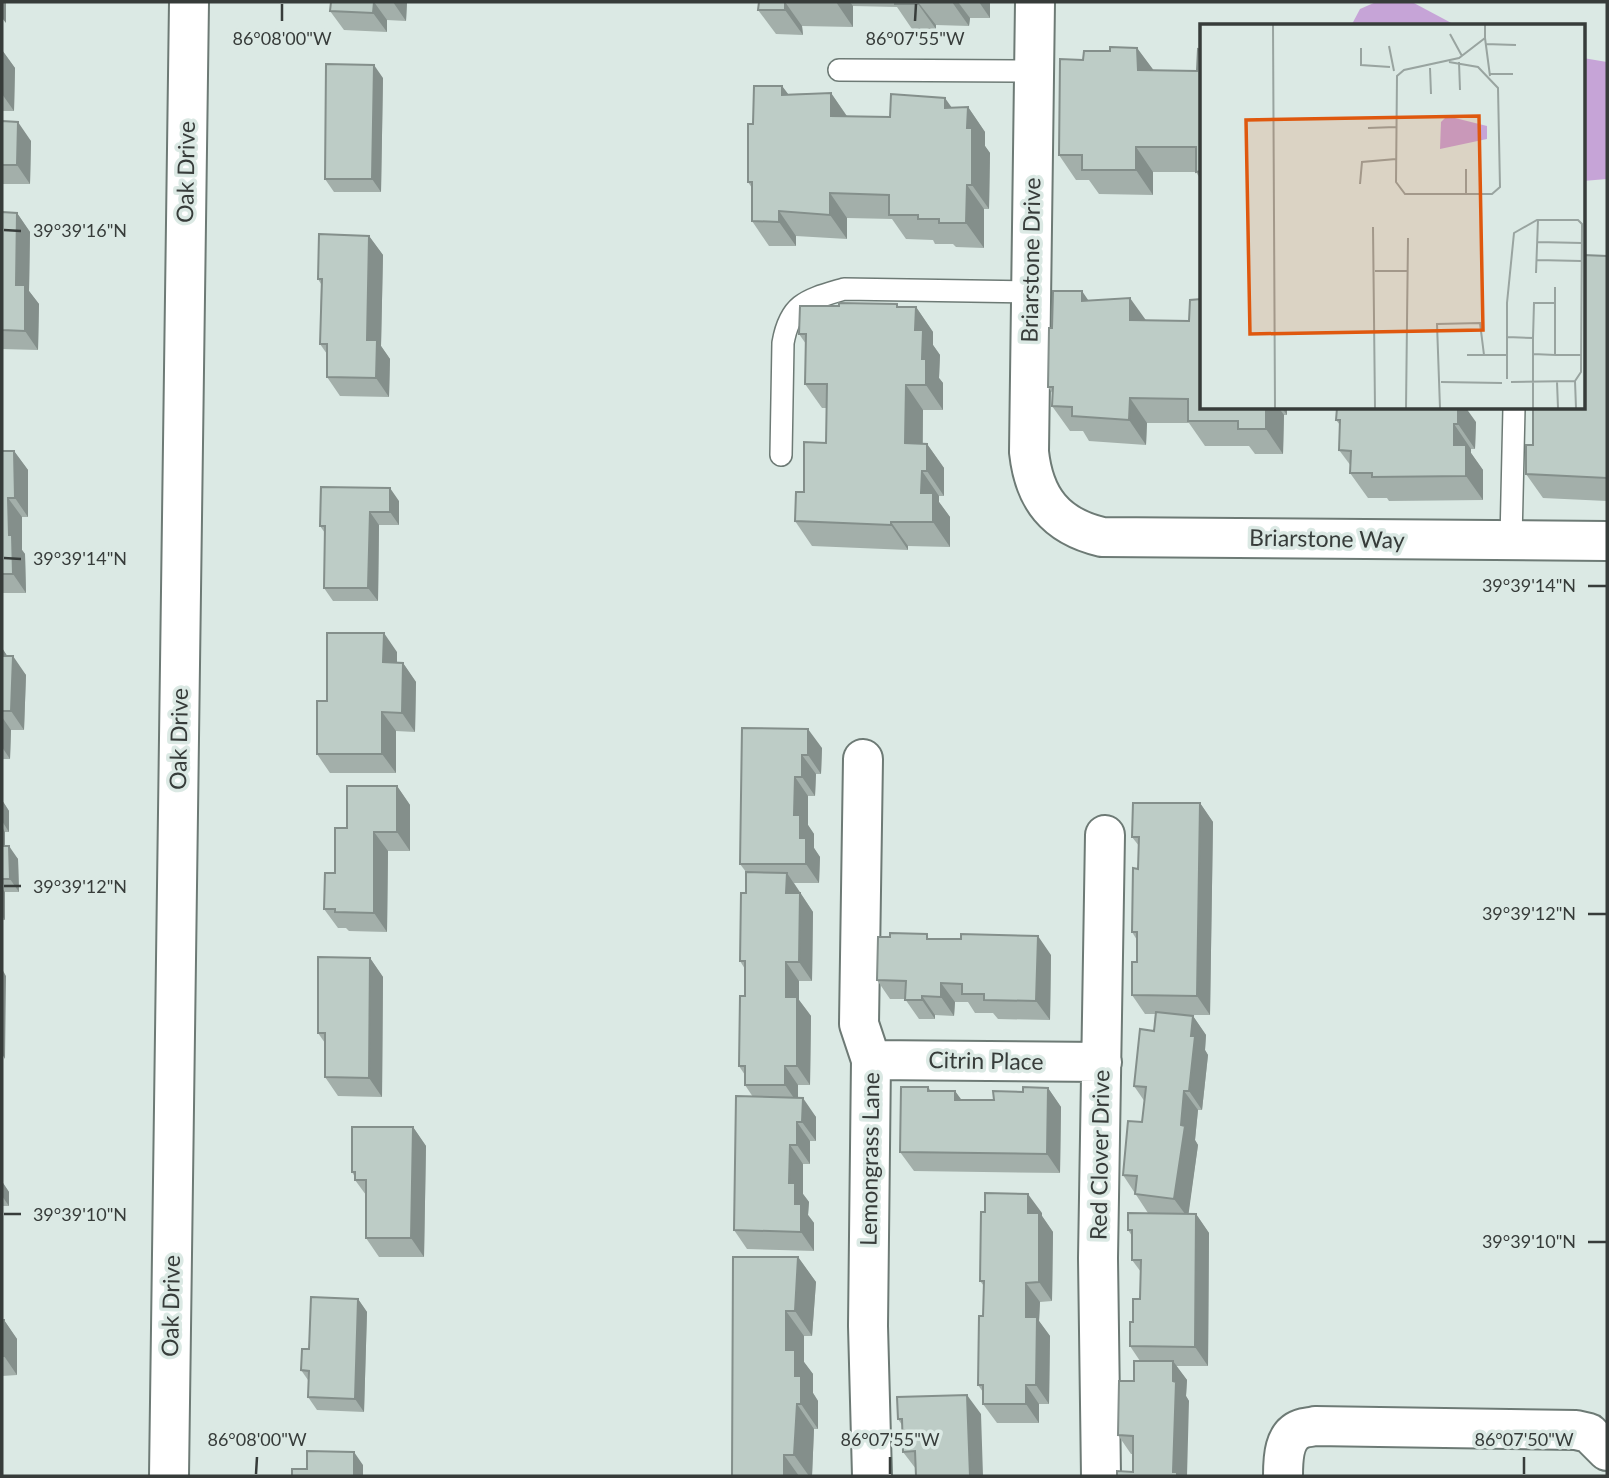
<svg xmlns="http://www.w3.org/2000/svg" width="1609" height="1478" font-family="Lato,sans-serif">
  <rect width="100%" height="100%" fill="#dbe9e4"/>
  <path fill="#c6a4d7" d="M1376 2H1412L1457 26H1351L1360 9Z
    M1583 58 1607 62V179L1583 181Z"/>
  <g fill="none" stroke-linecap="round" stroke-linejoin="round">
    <defs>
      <path id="service" d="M839 70 1034 71
        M781 455 783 343C790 303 807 300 844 289L1031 292
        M1511 540 1514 408"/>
      <path id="minor" d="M1035 2 1029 452C1034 498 1055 526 1102 537L1607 541
        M863 759 859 1024 871 1060 868 1326 872 1476
        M871 1060 1102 1062
        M169 1476 189 2
        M1101 1476 1098 1258 1105 835
        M1283 1476C1283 1459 1283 1433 1304 1428 1308 1427 1312 1427 1315 1426L1576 1430 1589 1433 1607 1451"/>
    </defs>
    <use href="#service" stroke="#6d7a75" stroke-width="24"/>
    <use href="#minor" stroke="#6d7a75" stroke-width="42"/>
    <use href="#service" stroke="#fff" stroke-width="21"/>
    <use href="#minor" stroke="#fff" stroke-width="38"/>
  </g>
  <path fill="#a3afaa" d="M330 2H407L406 21 387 20V32L344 30 330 11Z
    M759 2H990V18H970L969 26 936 25V29H912L897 7 853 6V27L802 26 803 35 776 34 758 10Z
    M1137 48 1153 70 1197 71 1201 50V180L1196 172H1153V195L1099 194 1089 180H1076L1059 155 1083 60 1110 51Z
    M2 50 15 68 14 111H2Z
    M383 78 381 192H334L325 179Z
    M782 86 788 94 831 93 847 116 890 117 952 107H968L985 132V146L990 153 989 209H984V248L956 247 953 244H935L933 240 906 239 892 219 847 218V239L796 236V246H769L752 221V188L748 182Z
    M2 121 31 141 30 184H2Z
    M2 212 17 213 30 232 29 291 39 304 38 350 2 349Z
    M369 236 383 255 381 346 390 359 389 397 340 396 327 377V354L320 344 321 284 318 279Z
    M1607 256V501L1543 498 1526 474 1533 445 1583 408Z
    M1089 300 1201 408H1287V415H1284L1283 454H1255L1249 446H1205L1189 423H1147L1146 445 1089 441 1083 431H1070L1052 406 1053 394 1048 387 1052 328Z
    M899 307H916L933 332V345L940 355 939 378 943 383V410H923V444H927L944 468V496H939V502L950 517V547L908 546V550L812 546 795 521 804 492 826 443 827 408H822L805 384 806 344 799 334Z
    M1336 420 1476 422 1475 449H1471V453L1483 470V500L1389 501 1387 498H1368L1350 473 1351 466 1339 450 1340 425Z
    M2 451H14L28 470V517H22V550L25 554 26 593H2Z
    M399 501V525H379L378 601H333L324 588 325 533 320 526Z
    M2 648 7 656 26 675 24 730H11L10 759H2Z
    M397 652V663H403L416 682 415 732 396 731V773H330L317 754 327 701Z
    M742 728 822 748 821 774H816L815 796H808V825L814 834V848L820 857 819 883H794L813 912 812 981H799V1000L811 1016 810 1085H798V1097L816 1117V1141H810V1164H803V1194L809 1202 808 1215 814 1223V1251L747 1249 734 1230 753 1097 745 1085V1075L739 1066 745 996V969L740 961 746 893V872L740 864Z
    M397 786 410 805V851H388L387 932 349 931 346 928H338L324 909 347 828Z
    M2 800 9 811V832H5V846L18 859 19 892H5V920H2Z
    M1200 803 1213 822 1210 1015H1184L1193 1016 1206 1035 1205 1050 1208 1055 1202 1110H1198L1195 1140 1198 1145 1188 1214H1196L1209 1233 1208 1366H1176L1187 1380 1186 1396 1189 1401 1133 1472V1454H1131L1118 1435 1140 1361 1130 1346 1133 1322 1140 1299 1141 1272 1132 1260V1236L1128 1230 1148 1213 1123 1175 1142 1122 1145 1102 1134 1086 1154 1031 1155 1014H1145L1132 995 1137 962V940L1132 932 1138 869 1139 846 1132 837Z
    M930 939 1051 955 1050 1020 998 1019 993 1013H975L968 1002H955L954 1016 935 1015V1019H919L905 999H890L877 980Z
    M370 958 383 977 382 1097 338 1096 325 1077V1043L318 1033Z
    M928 1087 931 1091H955L961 1100H994L1023 1092 1048 1088 1061 1107 1060 1173 914 1171 900 1152Z
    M413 1127 426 1146 424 1257H379L366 1238V1195L355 1180V1177L352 1172Z
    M2 1153 3 1156V1183L9 1192V1206H2Z
    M985 1212 1042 1213V1216L1053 1232 1052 1301 1040 1302 1039 1321 1050 1336 1049 1404H1039V1423H997L983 1404V1392L978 1385 983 1316 984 1286 980 1281Z
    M798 1257 816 1282 812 1336H804V1362L813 1374V1393L818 1401V1429H814L812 1476H732Z
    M358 1299 367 1312 364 1412 317 1410 308 1397V1380L301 1370 309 1349Z
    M2 1320H4L17 1339V1375L2 1376Z
    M981 1414 916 1469 903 1452 902 1425 898 1419Z"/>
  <path fill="#848f8b" d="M2 2H6V23L2 18Z
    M374 2 387 20V32L373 13Z
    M393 2H407L406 21Z
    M785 2 802 26 803 35 785 10Z
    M836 2H850L853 6V27Z
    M918 2 936 25V29L918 4Z
    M952 2H958L970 18 969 26Z
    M979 2H990V18Z
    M1137 48 1155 72 1138 70Z
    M2 50 15 68 14 111 2 94Z
    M374 65 383 78 381 192 372 179Z
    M782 86 800 110 782 95Z
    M831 93 848 118 831 116Z
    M945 98 962 122 945 108Z
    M968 107 985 132V146L990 153 989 209 972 185 967 128Z
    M18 122 31 141 30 184 17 165Z
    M1136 147 1153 172V195L1136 170Z
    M967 185 984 209V248L966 223Z
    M830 193 847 218V239L830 215Z
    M779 211 796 236V246L779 222Z
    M17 213 30 232 29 291 39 304 38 350 25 331 16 285Z
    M369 236 383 255 381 346 390 359 389 397 376 378 367 340Z
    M1082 291 1099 316 1082 301Z
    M1130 298 1148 323 1130 320Z
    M916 307 933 332V345L940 355 939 378 943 383V410L926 385 922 359 915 330Z
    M906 385 923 410 922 468 905 443Z
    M1130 398 1147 423 1146 445 1129 420Z
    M1266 408H1279L1284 415 1283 454 1266 429Z
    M1282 408H1287V415Z
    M1458 408H1466L1476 422 1475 449 1458 424Z
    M1454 424 1471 449V453L1483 470V500L1466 476 1454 445Z
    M927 444 944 468V496L927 471Z
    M14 451 28 470V517L15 498Z
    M922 471 939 496V502L950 517V547L933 522 921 493Z
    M390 488 399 501V525L390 512Z
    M8 498 22 517V550L25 554 26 593 13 574 9 535Z
    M370 512 379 525 378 601 368 588Z
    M891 522 908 546V550L891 525Z
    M384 633 397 652V681L383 662Z
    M2 648 12 663 13 656 26 675 24 730 11 711 2 658Z
    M403 663 416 682 415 732 402 713Z
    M382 712 396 731V773L382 754Z
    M2 717 11 730 10 759 2 747Z
    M808 729 822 748 821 774 808 755Z
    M802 755 816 774 815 796 802 777Z
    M795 777 808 796V825L814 834V848L820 857 819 883 806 864 794 815Z
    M397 786 410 805V851L397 832Z
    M2 800 9 811V832L2 821Z
    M1200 803 1213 822 1210 1015 1197 996Z
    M2 827 5 832V859L2 854Z
    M374 832 388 851 387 932 374 913Z
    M9 846 18 859 19 892 10 879Z
    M787 873 813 912 812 981 799 962 786 893Z
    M2 888 5 892V920L2 916Z
    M1038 936 1051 955 1050 1020 1036 1001Z
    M370 958 383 977 382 1097 369 1078Z
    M786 962 799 981V1000L811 1016 810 1085 797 1066 786 997Z
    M2 969 6 976 5 1059 2 1054Z
    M941 983 955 1002 954 1016 941 997Z
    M922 996 935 1015V1019L922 1000Z
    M1193 1016 1206 1035 1205 1050 1208 1055 1202 1110 1189 1091 1191 1036Z
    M785 1066 798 1085V1104L785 1085Z
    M1048 1088 1061 1107 1060 1173 1047 1154Z
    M955 1091 969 1110 955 1100Z
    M1184 1091 1198 1110 1195 1140 1198 1145 1188 1218 1174 1199Z
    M803 1098 816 1117V1141L802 1122Z
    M797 1122 810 1141V1164L797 1145Z
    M413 1127 426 1146 424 1257 411 1238Z
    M790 1145 803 1164V1194L809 1202 808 1215 814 1223V1251L801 1232 789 1183Z
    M2 1153 3 1156V1183L9 1192V1206L2 1196Z
    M1028 1194 1042 1213V1216L1053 1232 1052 1301 1039 1282 1028 1213Z
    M1196 1214 1209 1233 1208 1366 1195 1347Z
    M798 1257 816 1282 812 1336 795 1311Z
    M1026 1283 1040 1302 1039 1321 1050 1336 1049 1404 1036 1385 1026 1317Z
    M358 1299 367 1312 364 1412 355 1399Z
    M786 1311 804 1336V1362L813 1374V1393L818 1401V1429L801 1404 795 1376 786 1350Z
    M4 1320 17 1339V1375L4 1356Z
    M1173 1361 1187 1380 1186 1396 1189 1401 1187 1476H1176L1173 1472Z
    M1026 1385 1039 1404V1423L1026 1404Z
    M967 1395 981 1414 983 1476H970Z
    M797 1404 814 1429 812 1476H809L794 1455Z
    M354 1452 363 1465V1476H354Z
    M784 1455 799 1476H784Z"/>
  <path fill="#bdccc6" stroke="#848f8b" stroke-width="2" d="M331 2H374L373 13 330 11Z
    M759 2H785V10H758Z
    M895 2H918V4H895Z
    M1110 47 1137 48 1138 70 1197 71 1198 49 1201 50V171L1196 172V147H1136V170H1082V155H1059L1060 59 1083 60 1084 51H1110Z
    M326 64 374 65 372 179H325Z
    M754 86H782V95L831 93V116L890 117 891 94 945 98V108L968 107 967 128H972V185H967L966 223H939V219H918V215H889V195L830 193V215L779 211V222L752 221V182H748V124H753Z
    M2 121 18 122 17 165H2Z
    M2 212 17 213 16 285H25V331L2 330Z
    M319 234 369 236 367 340H377L376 378 327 377V344H320L322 279H318Z
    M1583 255 1607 256V478L1526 474V445H1533V408H1583Z
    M1053 291H1082V301L1130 298V320L1189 321 1190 300 1201 299V408H1266V429H1238V421H1188V399L1130 398 1129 420 1072 416V407L1052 406 1053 387H1048L1049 328H1052Z
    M839 303 897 304V307H916L915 330H923L922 359H926V385H906L905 443 927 444V471H922L921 493H933V522H891V525L795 521 796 492H804V442L826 443 827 384H805L806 334H799L800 306H839Z
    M1337 408H1458V424H1454V445H1466V476L1372 477V473H1350L1351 451 1339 450 1340 420H1336Z
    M2 451H14L15 498H8L9 535H12L13 574H2Z
    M321 487 390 488V512H370L368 588H324L325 526H320Z
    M327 633H384L383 662 403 663 402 713 382 712V754H317V701H327Z
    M2 656H13L11 711H2Z
    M742 728 808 729V755H802V777H795L794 815H800V838H806V864H740Z
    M347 786H397V832H374V913L335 912V909H324L325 873H335V828H347Z
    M1133 803H1200L1197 996 1132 995V962H1137V932H1132L1133 868 1138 869 1139 837H1132Z
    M2 846H9L10 879H2Z
    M746 872 787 873 786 893H800L799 962H786V997H797V1066H785V1085H745V1066H739L740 996H745V961H740L741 893H746Z
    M890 933 927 934V939H961V934L1038 936 1036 1001 984 1000V994H962V984L941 983V997L922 996V1000H905L906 981 877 980 878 937H890Z
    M318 957 370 958 369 1078 325 1077V1033H318Z
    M1156 1012 1193 1016 1191 1036H1195L1189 1091H1184L1181 1125 1185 1126 1174 1199 1135 1194 1137 1176 1123 1175 1128 1121 1142 1122 1146 1087 1134 1086 1140 1029 1154 1031Z
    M901 1087H928V1091H955V1100H994L993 1091 1023 1092V1087L1048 1088 1047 1154 900 1152Z
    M736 1096 803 1098 802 1122H797V1145H790L789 1183H795V1204H801V1232L734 1230Z
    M352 1127H413L411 1238H366V1180H355V1172H352Z
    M985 1193 1028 1194V1213H1039V1282L1026 1283V1317H1037L1036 1385H1026V1404H983V1385H978L979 1316H983L984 1281H980L981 1212H985Z
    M1128 1213 1196 1214 1195 1347 1130 1346V1322H1133V1299H1140L1141 1260H1132V1230H1128Z
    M733 1257H798L795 1311H786V1350H795V1376H801V1404H797L794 1455H784V1476H732Z
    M311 1297 358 1299 355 1399 308 1397 309 1371 301 1370 302 1349H309Z
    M2 1320H4V1356H2Z
    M1134 1361H1173V1381L1176 1382 1173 1472H1177V1476H1117V1471L1133 1472V1436L1118 1435 1119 1381H1134Z
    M967 1395 970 1476H916L915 1451 903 1452 902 1419H898L897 1397Z
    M307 1451 354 1452V1476H292V1469H307Z"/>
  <path fill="none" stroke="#373c3a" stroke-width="2.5" d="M282 21V4M915 21 916 4M4 230 21 231M4 558 21 559M1588 586H1606M4 886H21M1588 914H1606M4 1214H21M1588 1242H1606M256 1474 257 1457M890 1474V1457M1524 1474V1457"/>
  <g text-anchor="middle" stroke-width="7" stroke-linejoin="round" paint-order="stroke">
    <g font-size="23" fill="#373c3a" stroke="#dbe9e4">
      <text transform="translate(186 172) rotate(-89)" y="8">Oak Drive</text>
      <text transform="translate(1031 260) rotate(-89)" y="8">Briarstone Drive</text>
      <text transform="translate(1327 539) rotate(1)" y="8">Briarstone Way</text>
      <text transform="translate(179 739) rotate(-89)" y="8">Oak Drive</text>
      <text transform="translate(986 1061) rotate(1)" y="8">Citrin Place</text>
      <text transform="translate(1100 1155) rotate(-89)" y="8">Red Clover Drive</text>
      <text transform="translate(870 1159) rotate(-89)" y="8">Lemongrass Lane</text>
      <text transform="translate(171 1306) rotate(-89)" y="8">Oak Drive</text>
    </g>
  </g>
  <g transform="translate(1200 24)">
    <rect width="385" height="385" fill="#dbe9e4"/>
    <path d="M247 92 287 102V115L240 125 241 98Z" fill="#c6a4d7"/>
    <path fill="none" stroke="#99a4a0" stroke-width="2" d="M73 1 75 384M250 10 262 32M285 14 290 52M285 20 316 21M189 22 194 47M161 24V41L190 43M249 38 278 43 298 64 300 163 292 170H205L196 158 197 52 204 46 259 34 285 14V1M259 38 260 66M230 44 231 70M290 50H313M168 104 196 103M385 119V167M160 160 162 138 196 135M266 170V145M173 203 175 384M337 218 382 219M337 236 381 237M175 247H208M336 249 338 196M307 313 333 314V384M333 314 334 279H355V263M333 330 355 331V279M267 331H307M355 331H381M307 355V279L314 209 337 196H378L382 200 381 348 375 357M375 357 376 384M241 358 302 359M311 358 375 357M357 358 358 384M206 384 208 214M240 384 237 300 280 299 284 331"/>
    <path fill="#df580e" fill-opacity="0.15" stroke="#df580e" stroke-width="3.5" d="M279 92 283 306 50 310 46 96Z"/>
    <rect width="385" height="385" fill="none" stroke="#373c3a" stroke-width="3.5"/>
  </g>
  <g font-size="18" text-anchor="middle" fill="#373c3a" stroke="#dbe9e4" stroke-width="7" stroke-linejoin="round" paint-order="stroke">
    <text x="282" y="45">86°08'00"W</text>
    <text x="915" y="45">86°07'55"W</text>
    <text x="80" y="237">39°39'16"N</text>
    <text x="80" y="565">39°39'14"N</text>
    <text x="1529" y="592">39°39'14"N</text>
    <text x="80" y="893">39°39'12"N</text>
    <text x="1529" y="920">39°39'12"N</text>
    <text x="80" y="1221">39°39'10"N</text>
    <text x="1529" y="1248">39°39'10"N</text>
    <text x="257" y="1446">86°08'00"W</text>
    <text x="890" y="1446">86°07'55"W</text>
    <text x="1524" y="1446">86°07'50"W</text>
  </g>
  <rect width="1609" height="1478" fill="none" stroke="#373c3a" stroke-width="7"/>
</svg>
